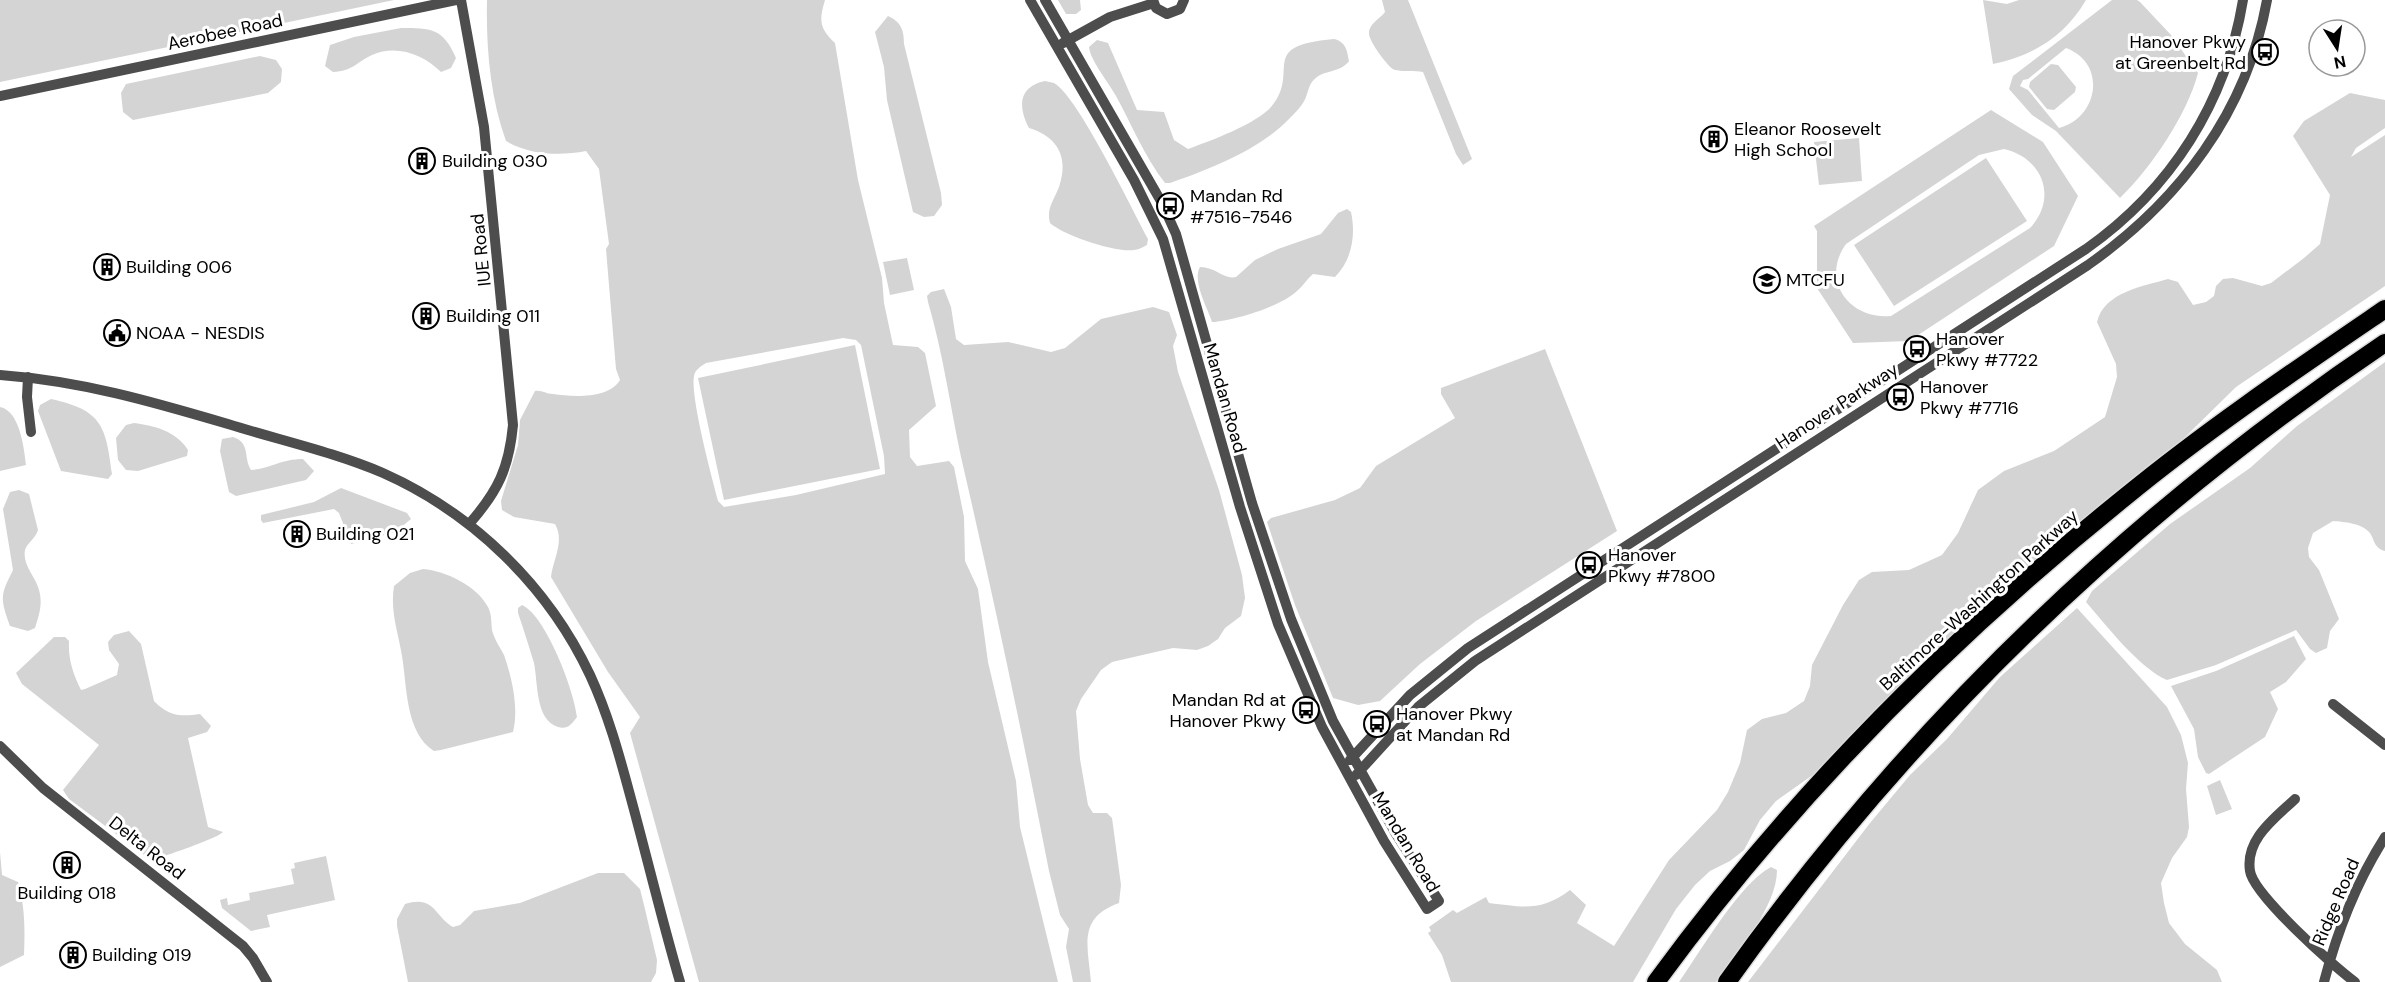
<svg xmlns="http://www.w3.org/2000/svg" width="2385" height="982" font-family="'DM Sans',sans-serif">
  <rect width="100%" height="100%" fill="#fff"/>
  <path fill="#d4d4d4" fill-rule="evenodd" d="M0 0H394L0 82Z
    M487 0H825C819 20 819 28 835 43L858 180 882 278 884 303 893 345 918 347 925 353 936 406 909 430 910 457 917 466 949 461 954 467 964 517 965 561 978 589 988 662 1016 781 1020 827 1058 982H699L630 733 640 717 608 672 551 577C553 559 565 541 555 524L514 517 502 510 501 501 518 445 520 420 535 391C542 390 546 394 553 394 573 397 609 399 620 380L616 369 606 249 609 244 599 169 586 151C560 156 530 155 506 141 490 97 486 47 487 0ZM843 338 856 340 861 345 884 456 885 474 796 495 724 507 718 501C712 478 690 396 694 376 695 370 701 366 706 363Z
    M1058 0H1080L1081 10 1076 14H1066Z
    M1382 0H1408L1472 159 1463 165 1456 154 1423 72C1414 70 1405 72 1395 70 1389 69 1369 41 1369 34 1368 24 1380 19 1385 12Z
    M1983 0 2007 4 2019 0H2086C2065 36 2033 56 1993 64Z
    M2112 0H2137L2140 2 2171 35 2198 73C2187 115 2151 168 2120 198L2056 131 2032 115 2009 89 2013 76ZM2066 48C2107 63 2099 117 2059 128L2028 90 2020 86 2023 80 2028 79Z
    M888 16C901 22 904 30 904 44L941 193 942 205 934 216 924 217 913 212 887 100 884 67 875 32Z
    M401 28C431 28 443 28 456 58L451 68 441 72C423 54 396 44 372 55 355 63 353 71 333 72L325 66 330 45 354 37Z
    M1334 39C1346 42 1347 50 1349 61 1341 72 1327 70 1317 77 1309 83 1309 89 1306 97 1303 105 1296 112 1290 118 1261 149 1210 169 1170 183H1165C1144 156 1132 125 1116 96 1109 83 1090 60 1089 47L1097 40 1108 43 1137 110 1164 112 1174 140 1188 149C1210 141 1256 124 1271 107 1302 71 1255 46 1334 39Z
    M260 56 276 60 282 69 281 82 268 93 133 120 123 112 121 93 126 84Z
    M2051 64 2058 65 2076 87 2075 92 2054 110 2047 109 2029 87 2030 82Z
    M1045 81C1048 82 1051 82 1054 83 1077 95 1133 211 1148 239L1147 245C1143 247 1138 250 1134 250 1115 253 1063 235 1050 223 1046 209 1054 200 1059 187 1069 157 1058 137 1029 128 1018 107 1018 87 1045 81Z
    M2350 93 2385 100V128L2356 148 2351 157 2385 135V286L2236 387 2125 496 1851 748 1776 801 1760 820 1744 850 1730 861 1710 871 1695 885 1676 909 1633 982H1451L1442 955 1428 933 1431 931 1429 927 1453 910 1457 913 1486 897 1489 903C1523 907 1541 912 1570 890L1586 905 1577 923 1614 946 1669 860 1717 810 1728 792 1740 763 1747 730 1762 719 1786 713 1804 701 1810 686 1812 665 1843 605 1859 580 1872 572 1909 570 1942 555 1958 533 1978 490 2004 471 2054 451 2105 417 2117 377 2116 364 2097 322C2104 292 2144 286 2168 279L2178 282 2193 305 2206 302 2214 296 2216 286 2223 279 2233 278 2262 286 2271 283 2304 258 2320 244 2330 195 2293 136 2304 121Z
    M1991 110 2043 142 2078 196 2054 246 1909 341 1853 343 1817 288V231L1814 226ZM2004 149C2043 158 2058 198 2030 228L1891 316C1849 320 1820 280 1846 244L1979 155Z
    M1859 138 1862 181 1819 185 1814 142Z
    M1986 158 2027 221 1894 306 1854 245Z
    M1347 209 1351 212C1356 235 1352 260 1335 277L1313 274C1307 279 1303 286 1297 291 1282 306 1233 321 1212 322 1207 307 1192 281 1200 267 1216 267 1224 280 1236 277L1255 260 1278 249 1321 234 1338 213Z
    M907 258 914 290 890 295 883 262Z
    M944 289 951 307 956 339 964 345 1008 342 1051 352 1065 348 1101 319 1153 307 1169 312 1177 335 1173 346 1178 372 1219 490 1242 575 1245 598 1241 616 1225 628 1218 639 1208 646 1197 650 1173 648 1112 662 1101 670 1081 699 1076 711 1080 759 1088 805 1093 813H1107L1112 818 1121 885 1119 903C1077 918 1088 946 1091 982H1073L1066 947 1069 929 1060 915 1049 871C1022 732 993 595 961 457 950 405 943 353 928 302L927 296 931 292Z
    M855 345 880 469 724 500 698 378Z
    M1545 349 1617 531 1476 621 1420 664 1380 701 1358 705 1333 698 1295 605 1267 522 1271 518 1335 500 1360 488 1376 466 1455 418 1441 394V388Z
    M2385 362V551C2374 548 2375 541 2370 533 2362 523 2344 522 2333 521L2313 533 2308 548 2309 557 2319 570 2339 619 2330 631 2327 648 2316 653 2310 649 2296 630 2216 665 2167 680C2139 668 2106 625 2086 602L2092 591 2170 524 2250 468 2297 426Z
    M51 399C102 410 106 426 112 474L108 479 61 471 38 411 40 405Z
    M0 407C20 411 24 448 26 465L0 471Z
    M134 423C155 426 176 431 188 450L187 456 138 471 126 470 118 460 116 438 126 425Z
    M233 437C251 443 243 457 251 470 270 469 280 459 303 459L314 471 306 480 236 496 229 492 220 451 222 439Z
    M341 488 407 513 411 519 395 532 351 544 339 513 334 509 263 523 261 520V515L314 502Z
    M19 490 29 494 38 530C36 538 27 543 25 550 22 565 36 577 39 590 43 604 39 615 35 628L28 631 10 626C0 598 0 596 13 570L3 509 10 492Z
    M423 569C446 571 477 586 488 607 492 615 491 622 492 630 494 639 500 647 504 655 512 678 519 708 513 732L441 750 434 751C405 733 407 685 402 656 398 631 390 612 394 586L410 573Z
    M522 605C546 616 574 690 577 717 572 724 567 730 558 727 535 720 538 682 534 663 529 647 524 630 518 613V608Z
    M2077 608 2167 707 2181 735 2188 763 2186 789 2189 827 2187 837 2172 858 2161 883 2164 903 2169 923 2185 944 2217 970 2222 982H1748L1870 823 1910 775 1947 739 2000 677Z
    M129 631 141 644 154 701C168 716 181 717 200 714L211 726 207 732 188 738 208 827 223 832C220 837 161 858 151 860L69 799 63 790 99 745 22 684 16 673 54 637H65L69 641C68 659 73 674 81 690L85 689 117 675 119 664 109 650 108 642 114 635Z
    M2294 636 2306 659 2286 682 2270 692 2278 709 2265 737 2209 774 2206 773 2198 757 2194 729 2171 686 2216 671Z
    M2220 780 2232 809 2216 815 2207 786Z
    M0 852 2 875 18 882C25 907 25 929 24 955L0 967Z
    M326 856 335 900 267 915 270 927 251 931 222 908 220 900 227 898 228 905 250 900 249 893 294 884 291 869 295 868 294 863Z
    M1771 867 1777 870C1777 907 1737 952 1716 982H1679C1701 951 1739 884 1771 867Z
    M598 873H624L640 889 644 905 657 960 656 973 651 982H408L397 926V919L405 904C435 895 434 916 453 927L460 925 474 911 520 903Z"/>
  <g fill="none" stroke-linecap="round" stroke-linejoin="round">
    <defs>
      <path id="highway" d="M1656 982C1789 800 1950 638 2125 497 2208 429 2297 369 2385 309
        M1727 982C1908 728 2126 517 2385 343"/>
    </defs>
    <use href="#highway" stroke="#dbdbdb" stroke-width="21"/>
    <path stroke="#4d4d4d" stroke-width="10" d="M461 0 484 127 513 425C509 468 498 491 470 523
      M1030 0 1134 180 1163 239 1240 507 1278 624 1322 727 1384 841 1427 909 1439 901 1396 834 1333 721 1291 619 1252 503 1176 234 1162 203 1045 0
      M1153 0 1156 8 1167 14 1180 9 1184 0
      M1063 43 1110 17 1154 3
      M0 96 456 0
      M0 375C81 381 150 401 228 424 279 440 334 452 383 473 473 513 548 586 590 675 608 714 619 754 630 795 647 857 662 921 680 982
      M28 377 27 397 31 432
      M2333 704 2385 745
      M0 746 43 788 243 946 253 958 267 982
      M1350 760 1410 695 1468 648 2086 249C2171 189 2226 103 2243 0
      M1356 775 1418 707 1475 661 2088 265C2179 201 2247 112 2267 0
      M2295 799C2275 818 2245 839 2250 871 2253 894 2334 967 2355 982
      M2324 982C2337 932 2357 881 2385 837"/>
    <use href="#highway" stroke="#000" stroke-width="18"/>
  </g>
  <defs>
    <symbol id="bus-ring" viewBox="-11 -11 22 22"><circle r="9.5" fill="#fff" stroke="#000" stroke-width="1.5"/><path d="M-5-6H5V4H4V6H2V4H-2V6H-4V4H-5ZM-3.5-4V0h7V-4ZM-3.5 1.2v1.5H-2V1.2ZM2 1.2v1.5H3.5V1.2Z" fill="#000"/></symbol>
    <symbol id="building-ring" viewBox="-11 -11 22 22"><circle r="9.5" fill="#fff" stroke="#000" stroke-width="1.5"/><path d="M-4-6H4V6H1V3H-1V6H-4ZM-2.5-4.3h1.7v1.8h-1.7ZM.8-4.3h1.7v1.8H.8ZM-2.5-1h1.7V.8h-1.7ZM.8-1h1.7V.8H.8Z" fill="#000"/></symbol>
    <symbol id="school-ring" viewBox="-11 -11 22 22"><circle r="9.5" fill="#fff" stroke="#000" stroke-width="1.5"/><path d="M0-5L7-2L0 1L-7-2ZM-4 1L0 2.5L4 1V4Q0 6-4 4Z" fill="#000"/></symbol>
    <symbol id="civic-ring" viewBox="-11 -11 22 22"><circle r="9.5" fill="#fff" stroke="#000" stroke-width="1.5"/><path d="M-.6-6.5H3V-4.5H.6V-3L4-1V1h2V6H-6V1h2V-1L-.6-3ZM-1.2 2.5V6h2.4V2.5Z" fill="#000"/></symbol>
  </defs>
  <g fill-rule="evenodd">
    <use href="#bus-ring" x="2250" y="37" width="30" height="30"/>
    <use href="#building-ring" x="1699" y="124" width="30" height="30"/>
    <use href="#building-ring" x="407" y="146" width="30" height="30"/>
    <use href="#bus-ring" x="1155" y="191" width="30" height="30"/>
    <use href="#building-ring" x="92" y="252" width="30" height="30"/>
    <use href="#school-ring" x="1752" y="265" width="30" height="30"/>
    <use href="#building-ring" x="411" y="301" width="30" height="30"/>
    <use href="#civic-ring" x="102" y="318" width="30" height="30"/>
    <use href="#bus-ring" x="1902" y="334" width="30" height="30"/>
    <use href="#bus-ring" x="1885" y="382" width="30" height="30"/>
    <use href="#building-ring" x="282" y="519" width="30" height="30"/>
    <use href="#bus-ring" x="1574" y="550" width="30" height="30"/>
    <use href="#bus-ring" x="1291" y="695" width="30" height="30"/>
    <use href="#bus-ring" x="1362" y="709" width="30" height="30"/>
    <use href="#building-ring" x="52" y="850" width="30" height="30"/>
    <use href="#building-ring" x="58" y="940" width="30" height="30"/>
  </g>
  <g text-anchor="middle" stroke-width="6" stroke-linejoin="round" paint-order="stroke">
    <g font-size="18" fill="#000" stroke="#fff">
      <text transform="translate(225 32) rotate(-12)" y="6">Aerobee Road</text>
      <text transform="translate(481 250) rotate(-96)" y="6">IUE Road</text>
      <text transform="translate(1225 398) rotate(74)" y="6">Mandan Road</text>
      <text transform="translate(1837 406) rotate(-33)" y="6">Hanover Parkway</text>
      <text transform="translate(1979 600) rotate(-42)" y="6">Baltimore-Washington Parkway</text>
      <text transform="translate(1406 842) rotate(59)" y="6">Mandan Road</text>
      <text transform="translate(147 848) rotate(38)" y="6">Delta Road</text>
      <text transform="translate(2336 902) rotate(-67)" y="6">Ridge Road</text>
    </g>
    <g font-size="18" fill="#000" stroke="#fff" text-anchor="start">
      <text x="2246" y="48" text-anchor="end">Hanover Pkwy<tspan x="2246" dy="21">at Greenbelt Rd</tspan></text>
      <text x="1734" y="135">Eleanor Roosevelt<tspan x="1734" dy="21">High School</tspan></text>
      <text x="442" y="167">Building 030</text>
      <text x="1190" y="202">Mandan Rd<tspan x="1190" dy="21">#7516-7546</tspan></text>
      <text x="126" y="273">Building 006</text>
      <text x="1786" y="286">MTCFU</text>
      <text x="446" y="322">Building 011</text>
      <text x="136" y="339">NOAA - NESDIS</text>
      <text x="1936" y="345">Hanover<tspan x="1936" dy="21">Pkwy #7722</tspan></text>
      <text x="1920" y="393">Hanover<tspan x="1920" dy="21">Pkwy #7716</tspan></text>
      <text x="316" y="540">Building 021</text>
      <text x="1608" y="561">Hanover<tspan x="1608" dy="21">Pkwy #7800</tspan></text>
      <text x="1286" y="706" text-anchor="end">Mandan Rd at<tspan x="1286" dy="21">Hanover Pkwy</tspan></text>
      <text x="1396" y="720">Hanover Pkwy<tspan x="1396" dy="21">at Mandan Rd</tspan></text>
      <text x="67" y="899" text-anchor="middle">Building 018</text>
      <text x="92" y="961">Building 019</text>
    </g>
  </g>
  <g transform="translate(2337 48) rotate(168)"><circle r="28" fill="#ffffff" stroke="#999999" stroke-width="1.5"/>
  <path d="M0-4.5L10 22L0 15L-10 22Z" fill="#000000"/>
  <text y="-9" font-size="16" font-weight="bold" text-anchor="middle" fill="#000000">N</text>
  </g>
</svg>
